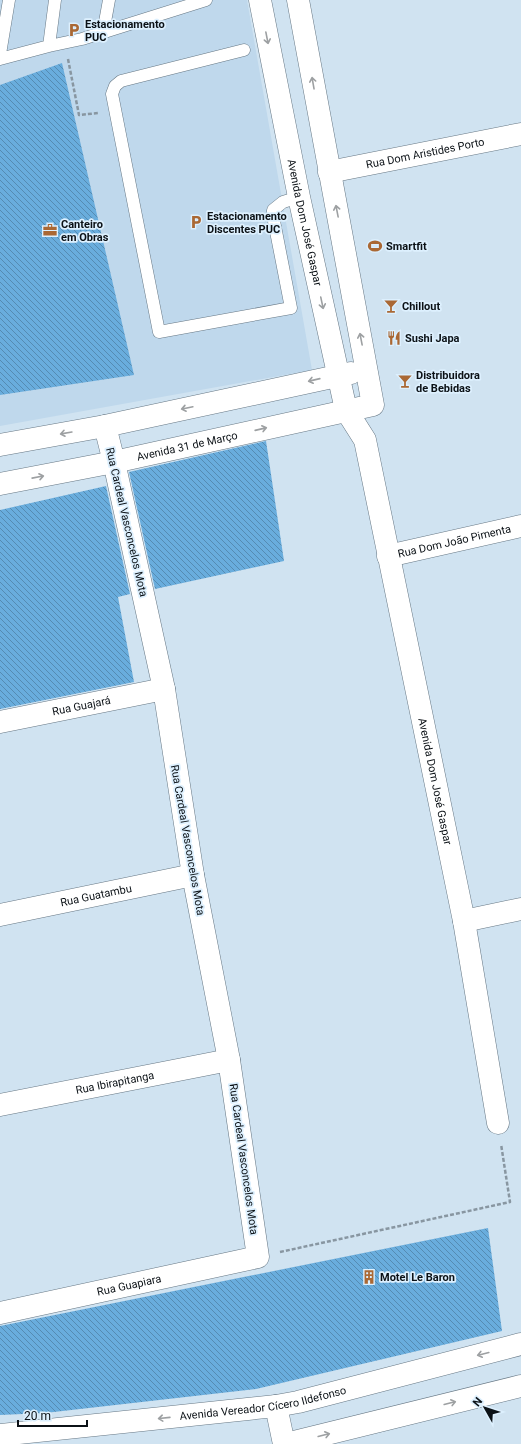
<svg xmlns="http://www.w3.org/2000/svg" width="521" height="1444" font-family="Roboto,sans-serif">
  <defs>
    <pattern id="building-back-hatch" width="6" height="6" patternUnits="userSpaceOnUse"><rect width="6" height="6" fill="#69addd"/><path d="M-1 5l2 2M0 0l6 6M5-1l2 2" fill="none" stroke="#558bb2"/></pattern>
  </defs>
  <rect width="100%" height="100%" fill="#d0e3f1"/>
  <path fill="#bfd8ec" d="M0 0H247L312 370 0 426Z"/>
  <path fill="url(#building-back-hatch)" d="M62 63 134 375 0 395V85Z
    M266 441 284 561 155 589 129 472Z
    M106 486 130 594 118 597 134 682 0 709V510Z
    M488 1228 502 1331 256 1389 45 1413 0 1415V1326Z"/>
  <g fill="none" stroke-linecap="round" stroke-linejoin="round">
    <defs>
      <path id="lane" d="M103 33 109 0
        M49 46 55 0
        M244 50 121 81 115 86 112 94 159 332 291 308 273 216V210L283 202 299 197
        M0 54 9 0
        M0 59 49 46 82 39 206 0"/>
      <g id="street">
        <path id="s1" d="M346 410 365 440 464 921 498 1123"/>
        <path id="s2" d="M388 556 521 526"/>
        <path id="s3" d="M0 722 164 689"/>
        <path id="s4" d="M0 915 193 875"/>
        <path d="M464 921 521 909"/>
        <path id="s5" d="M0 1105 229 1060"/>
        <path id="s6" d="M0 1313 258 1257 229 1060 193 875 164 689 114 462 105 426"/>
      </g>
      <g id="secondary">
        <path id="s7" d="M260 0 299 197 346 410"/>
        <path id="s8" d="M329 172 521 134"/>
        <path d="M0 445 105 426 351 373"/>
        <path id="s9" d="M0 484 114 462 373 405 298 0"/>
        <path d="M276 1406 284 1444"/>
        <path id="s10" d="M0 1435 276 1406 298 1402 521 1344"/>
        <path d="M286 1444 521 1386"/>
      </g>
    </defs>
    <use href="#lane" stroke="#667784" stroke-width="13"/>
    <use href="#street" stroke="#667784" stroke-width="23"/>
    <use href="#secondary" stroke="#667784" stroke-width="23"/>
    <path stroke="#8896a1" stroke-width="2.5" stroke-dasharray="4 2" stroke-linecap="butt" d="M68 59 79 115 98 113
      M280 1252 510 1202 501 1144"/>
    <use href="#lane" stroke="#fff" stroke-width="12"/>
    <use href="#street" stroke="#fff" stroke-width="22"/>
    <use href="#secondary" stroke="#fff" stroke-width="22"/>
  </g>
  <defs><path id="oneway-shaft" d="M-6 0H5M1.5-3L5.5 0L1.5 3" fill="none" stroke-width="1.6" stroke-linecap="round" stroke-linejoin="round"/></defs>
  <g stroke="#9da0a2">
    <use href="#oneway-shaft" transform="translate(267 38) rotate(79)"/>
    <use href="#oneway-shaft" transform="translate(313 83) rotate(-100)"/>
    <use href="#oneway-shaft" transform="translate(337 211) rotate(-101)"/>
    <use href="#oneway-shaft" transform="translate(322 303) rotate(78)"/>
    <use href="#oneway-shaft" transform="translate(361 339) rotate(-101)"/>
    <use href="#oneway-shaft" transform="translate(314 380) rotate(167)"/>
    <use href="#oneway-shaft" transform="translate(187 408) rotate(168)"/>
    <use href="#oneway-shaft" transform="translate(261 429) rotate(-13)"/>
    <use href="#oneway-shaft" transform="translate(66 433) rotate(170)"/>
    <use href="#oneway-shaft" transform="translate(38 477) rotate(-11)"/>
    <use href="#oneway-shaft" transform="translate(483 1354) rotate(166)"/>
    <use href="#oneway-shaft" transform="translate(450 1403) rotate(-14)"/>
    <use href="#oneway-shaft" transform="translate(164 1418) rotate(174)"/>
    <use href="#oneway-shaft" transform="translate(324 1435) rotate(-14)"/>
  </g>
  <defs>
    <symbol id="parking-bare" viewBox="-9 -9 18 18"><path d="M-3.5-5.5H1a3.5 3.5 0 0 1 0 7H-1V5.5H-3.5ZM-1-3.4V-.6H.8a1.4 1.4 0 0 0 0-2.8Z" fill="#aa6834" stroke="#ddf0fe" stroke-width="2.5" paint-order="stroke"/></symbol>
    <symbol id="office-bare" viewBox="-9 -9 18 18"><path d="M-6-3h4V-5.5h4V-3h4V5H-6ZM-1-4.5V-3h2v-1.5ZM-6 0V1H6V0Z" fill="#aa6834" stroke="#ddf0fe" stroke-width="2.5" paint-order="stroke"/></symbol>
    <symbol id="stadium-bare" viewBox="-9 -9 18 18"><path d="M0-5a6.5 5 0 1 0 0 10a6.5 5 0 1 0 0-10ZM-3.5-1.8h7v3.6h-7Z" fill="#aa6834" stroke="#ddf0fe" stroke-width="2.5" paint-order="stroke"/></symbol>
    <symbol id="bar-bare" viewBox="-9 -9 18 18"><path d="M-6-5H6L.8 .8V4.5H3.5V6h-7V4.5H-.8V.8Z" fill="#aa6834" stroke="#ddf0fe" stroke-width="2.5" paint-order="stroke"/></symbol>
    <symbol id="restaurant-bare" viewBox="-9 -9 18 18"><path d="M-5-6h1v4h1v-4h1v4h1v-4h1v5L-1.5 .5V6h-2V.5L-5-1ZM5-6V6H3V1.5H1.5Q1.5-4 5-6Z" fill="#aa6834" stroke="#ddf0fe" stroke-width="2.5" paint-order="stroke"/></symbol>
    <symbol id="building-bare" viewBox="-9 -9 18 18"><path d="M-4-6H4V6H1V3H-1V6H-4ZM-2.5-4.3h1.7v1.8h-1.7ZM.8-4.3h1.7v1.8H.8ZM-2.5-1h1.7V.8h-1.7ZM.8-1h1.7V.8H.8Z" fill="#aa6834" stroke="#ddf0fe" stroke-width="2.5" paint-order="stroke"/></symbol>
  </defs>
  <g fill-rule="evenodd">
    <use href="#parking-bare" x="64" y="20" width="20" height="20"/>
    <use href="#parking-bare" x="186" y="212" width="20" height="20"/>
    <use href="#office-bare" x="40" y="220" width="20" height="20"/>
    <use href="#stadium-bare" x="365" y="236" width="20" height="20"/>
    <use href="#bar-bare" x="381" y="296" width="20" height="20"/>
    <use href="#restaurant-bare" x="384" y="328" width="20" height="20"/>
    <use href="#bar-bare" x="395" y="371" width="20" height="20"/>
    <use href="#building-bare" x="359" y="1267" width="20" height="20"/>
  </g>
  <g text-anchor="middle" stroke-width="3.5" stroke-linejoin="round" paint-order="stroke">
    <g font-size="11" font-weight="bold" fill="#0b1116" stroke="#ddf0fe" text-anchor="start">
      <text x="85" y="28">Estacionamento<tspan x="85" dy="13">PUC</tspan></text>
      <text x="207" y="220">Estacionamento<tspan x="207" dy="13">Discentes PUC</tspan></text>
      <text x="61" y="228">Canteiro<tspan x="61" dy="13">em Obras</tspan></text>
      <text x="386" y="250">Smartfit</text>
      <text x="402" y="310">Chillout</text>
      <text x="405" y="342">Sushi Japa</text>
      <text x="416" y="379">Distribuidora<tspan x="416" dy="13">de Bebidas</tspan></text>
      <text x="380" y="1281">Motel Le Baron</text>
    </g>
    <g font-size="11" fill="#0b1116" stroke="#ddf0fe">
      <text dy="4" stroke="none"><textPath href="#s8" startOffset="98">Rua Dom Aristides Porto</textPath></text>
      <text dy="4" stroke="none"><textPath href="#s7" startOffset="227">Avenida Dom José Gaspar</textPath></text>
      <text dy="4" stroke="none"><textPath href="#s9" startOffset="191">Avenida 31 de Março</textPath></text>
      <text transform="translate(127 522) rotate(77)" y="4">Rua Cardeal Vasconcelos Mota</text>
      <text dy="4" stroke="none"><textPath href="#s2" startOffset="68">Rua Dom João Pimenta</textPath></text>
      <text dy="4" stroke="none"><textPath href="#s3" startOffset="83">Rua Guajará</textPath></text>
      <text dy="4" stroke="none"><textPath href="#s1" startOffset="384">Avenida Dom José Gaspar</textPath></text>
      <text transform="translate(188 840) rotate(80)" y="4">Rua Cardeal Vasconcelos Mota</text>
      <text dy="4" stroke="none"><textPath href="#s4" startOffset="98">Rua Guatambu</textPath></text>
      <text dy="4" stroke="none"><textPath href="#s5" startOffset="117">Rua Ibirapitanga</textPath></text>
      <text transform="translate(244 1159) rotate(82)" y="4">Rua Cardeal Vasconcelos Mota</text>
      <text dy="4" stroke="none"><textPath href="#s6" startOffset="132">Rua Guapiara</textPath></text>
      <text dy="4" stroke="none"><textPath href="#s10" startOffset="265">Avenida Vereador Cícero Ildefonso</textPath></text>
    </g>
  </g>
  <g transform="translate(485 1408) rotate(309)" stroke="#ddf0fe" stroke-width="3" paint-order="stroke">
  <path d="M0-3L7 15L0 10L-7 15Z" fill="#0b1116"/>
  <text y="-6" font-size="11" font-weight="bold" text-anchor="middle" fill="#0b1116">N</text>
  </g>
  <path d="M18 1420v6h69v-6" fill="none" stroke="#0b1116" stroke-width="2"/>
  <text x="24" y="1420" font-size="12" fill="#0b1116" stroke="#ddf0fe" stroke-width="3" paint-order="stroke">20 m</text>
</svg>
